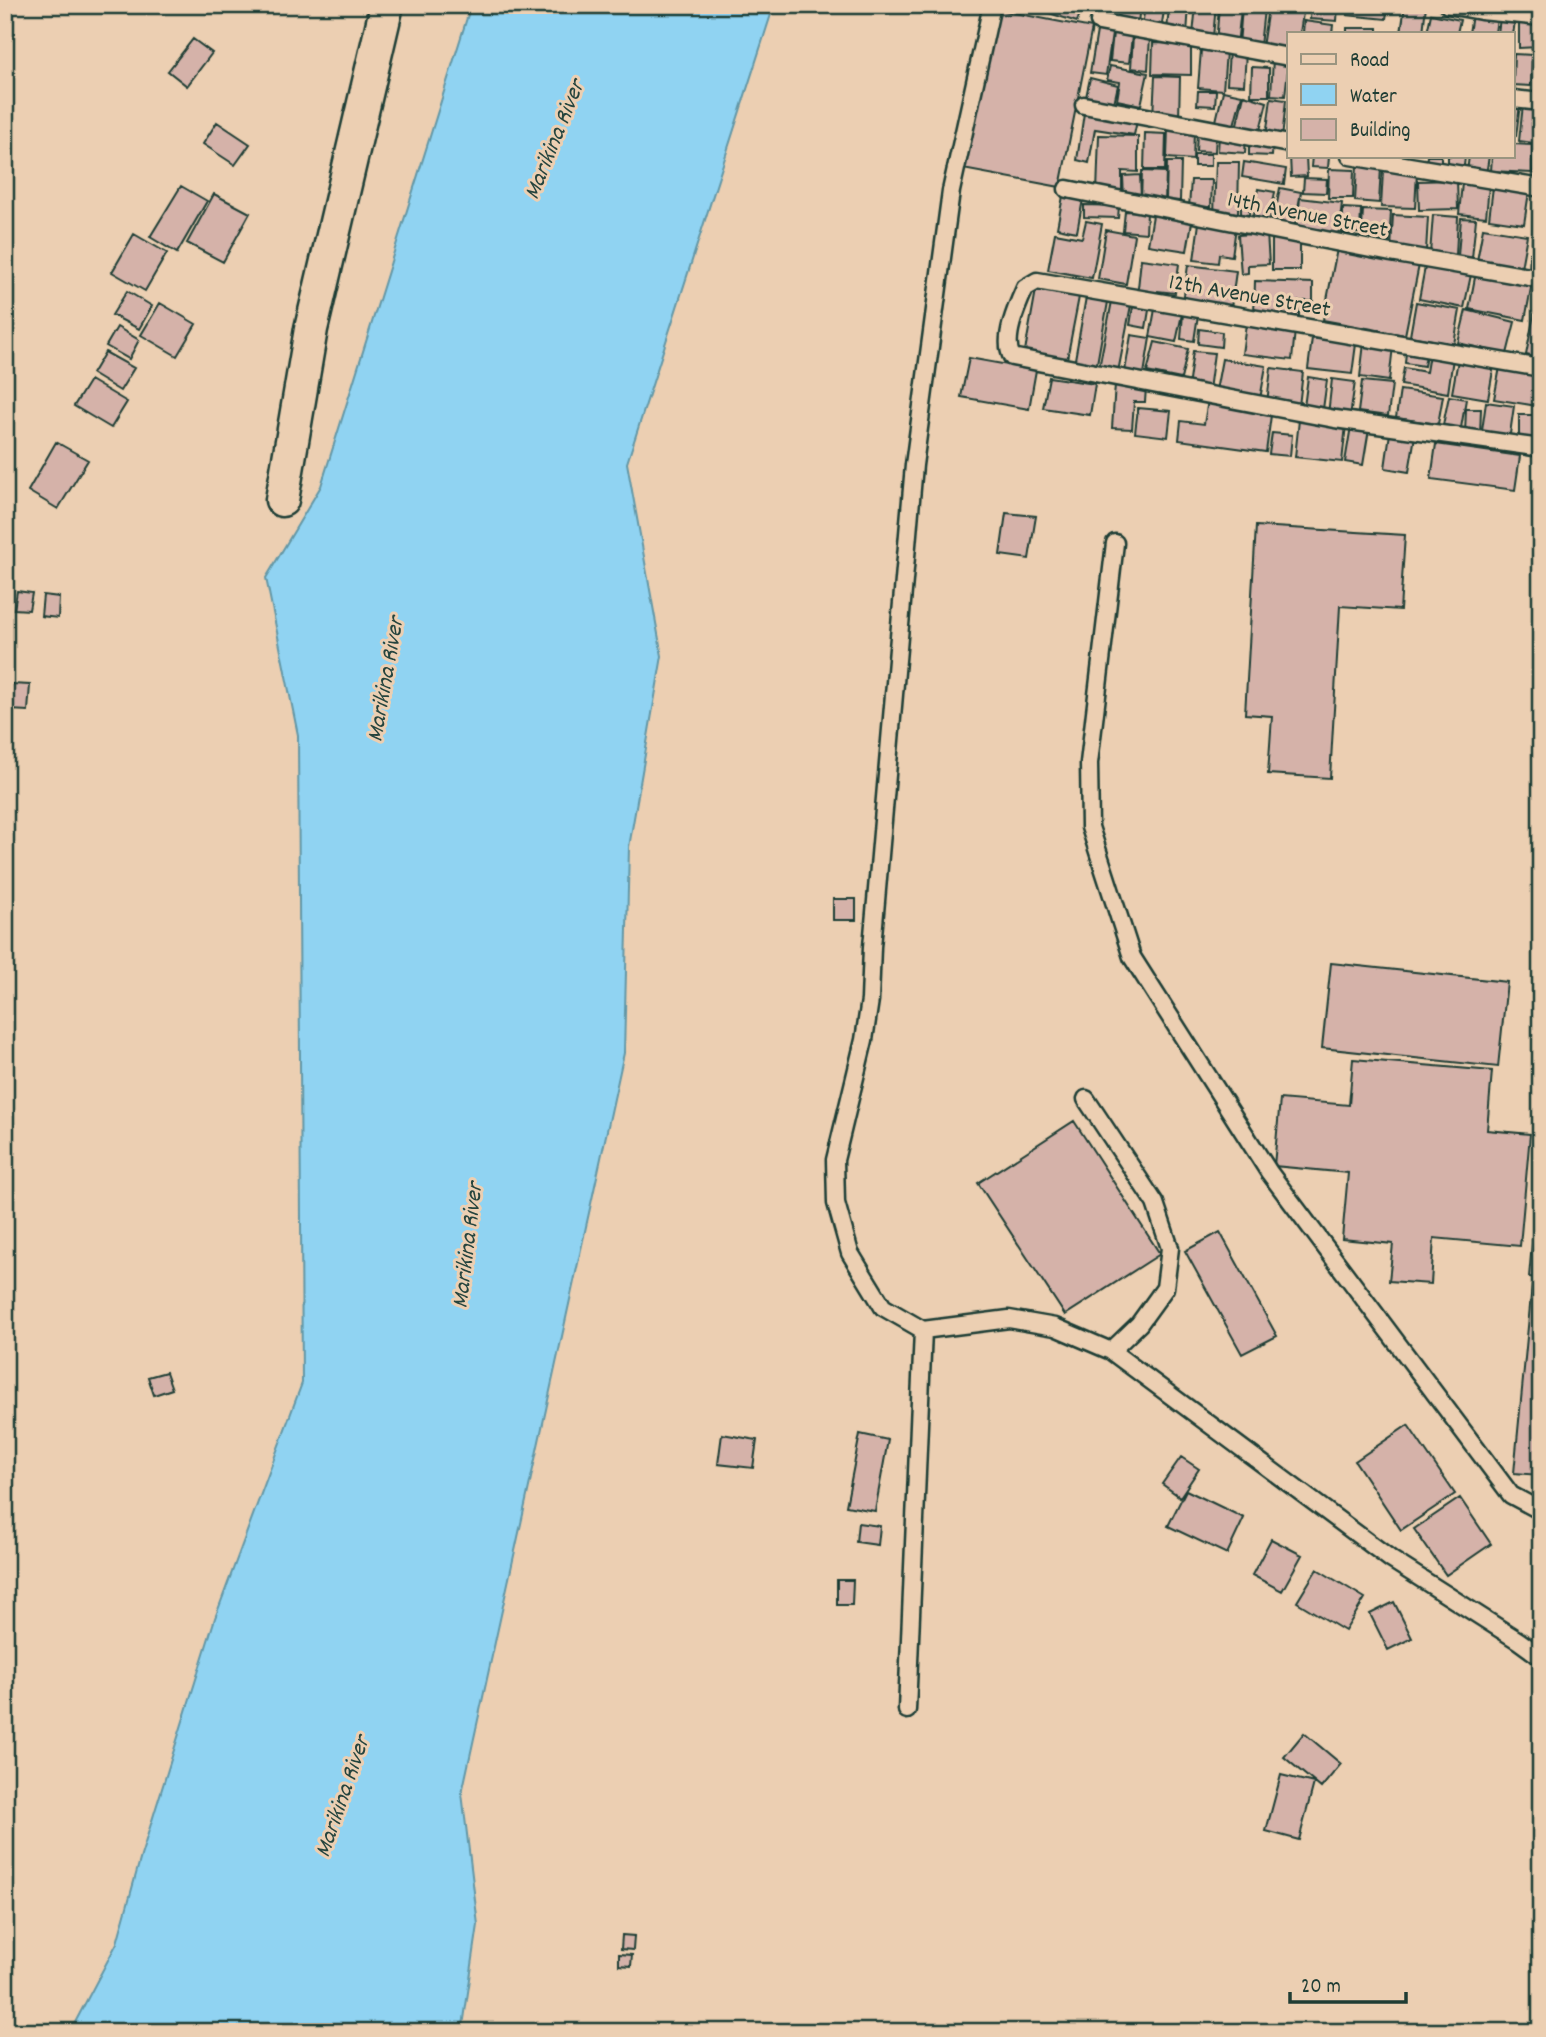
<svg xmlns="http://www.w3.org/2000/svg" width="1546" height="2037" font-family="Dekko,sans-serif">
  <rect width="100%" height="100%" fill="#eccfb2"/>
  <filter id="ink" filterUnits="userSpaceOnUse"><feTurbulence type="fractalNoise" baseFrequency=".0143" numOctaves="2"/><feDisplacementMap in="SourceGraphic" scale="14" xChannelSelector="R" yChannelSelector="G"/><feConvolveMatrix kernelMatrix="1 2 1 2 8 2 1 2 1" color-interpolation-filters="sRGB"/></filter>
  <g filter="url(#ink)">
    <path fill="#90d3f2" stroke="#6397a6" stroke-width="2" d="M471 5H774L627 463 662 656 629 847 624 1053 462 1793 478 1925 463 2026 462 2032H70L117 1943 141 1856 215 1618 302 1383 298 735 266 578 321 486Z"/>
    <path fill="#d5b2a9" stroke="#1f3d34" stroke-width="2" d="M1024 5H1083L1077 22Z
      M1119 5H1140L1138 23 1118 21Z
      M1145 5H1165L1161 29 1142 27Z
      M1169 5H1189L1187 34 1167 32Z
      M1196 5H1216L1213 37 1193 35Z
      M1311 5H1338L1337 21 1310 19Z
      M1348 5H1388L1386 19 1347 15Z
      M1405 5H1426L1423 33H1401Z
      M1219 7 1241 9 1237 45 1216 43Z
      M1242 7 1264 9 1260 46 1239 45Z
      M1268 8 1303 13 1300 33H1289V51L1262 47Z
      M994 9 1092 28 1060 187 963 169Z
      M1431 14 1460 20 1457 33H1427Z
      M1472 15 1497 18 1495 33H1469Z
      M1500 18 1515 20 1513 36V33H1498Z
      M1304 21 1333 25 1332 33H1303Z
      M1519 21H1537L1538 47 1519 48Z
      M1098 25 1113 27 1106 75 1090 73Z
      M1347 28H1378V33H1347Z
      M1113 33 1132 36 1129 63 1110 61Z
      M1133 36 1150 37 1148 70 1131 68Z
      M193 39 212 53 187 86 168 71Z
      M1153 43 1191 44V75L1152 74Z
      M1201 50 1226 52 1223 90 1198 88Z
      M1229 50 1246 52 1244 85 1227 84Z
      M1514 54 1532 55 1531 86 1513 85Z
      M1273 59 1289 60 1285 96 1271 95Z
      M1539 59H1541V89H1535Z
      M1110 66 1148 73 1141 105 1117 100 1120 82 1107 80Z
      M1252 67 1269 68V96H1251Z
      M1155 76 1180 77 1179 118 1153 117Z
      M1090 78 1118 85 1114 103 1086 97Z
      M1198 91H1216L1215 106 1197 105Z
      M1223 91 1242 95 1234 125 1216 121Z
      M1244 95 1267 102 1259 134 1236 128Z
      M1271 98 1286 100 1282 139 1266 137Z
      M1513 103 1520 104 1516 136H1513Z
      M1523 105 1541 107V144L1519 141Z
      M1084 113 1137 121 1134 135 1095 129 1089 163 1077 160Z
      M217 122 250 144 235 165 203 144Z
      M1168 128 1194 130 1193 160 1167 158Z
      M1197 132 1216 134 1215 152 1196 151Z
      M1145 133 1166 134 1165 170H1144Z
      M1099 135 1138 136V172L1122 171V194L1097 193Z
      M1219 135 1246 137 1245 153 1218 151Z
      M1249 141 1273 142 1272 156 1249 155Z
      M1513 144 1532 145V173L1491 171 1492 156H1513Z
      M1539 145H1541V185L1532 183Z
      M1194 154H1211V166H1194Z
      M1290 156H1306L1307 176 1291 177Z
      M1312 156H1329L1328 168 1311 167Z
      M1427 156H1441V165L1426 164Z
      M1448 156H1465L1464 166 1448 164Z
      M1469 156H1489L1486 175 1467 172Z
      M1167 162H1181L1180 201 1166 200Z
      M1216 162H1239L1238 214H1214Z
      M1244 162 1286 169 1284 184 1242 177Z
      M1357 166 1381 167 1379 203 1355 201Z
      M1329 169 1354 170 1353 198H1328Z
      M1142 171 1166 172 1165 203 1141 202Z
      M1383 171 1417 172 1415 208 1381 207Z
      M1140 175 1141 197 1124 198 1123 176Z
      M1304 178 1327 179 1326 193 1303 192Z
      M1191 180H1212L1211 207H1189Z
      M1457 180 1458 209 1419 210 1418 181Z
      M1462 183 1489 186 1486 217 1459 214Z
      M181 186 207 201 177 253 150 237Z
      M1493 187 1529 192 1524 224 1489 219Z
      M1280 188 1301 192 1294 229 1273 224Z
      M1258 189 1275 192 1269 224 1252 221Z
      M214 194 250 213 223 262 187 243Z
      M1063 196 1083 199 1077 232 1057 228Z
      M1300 198 1342 203 1338 236 1297 231Z
      M1535 199 1541 200V249L1532 248Z
      M1241 201 1250 202 1249 215H1241Z
      M1084 205 1119 206 1118 218 1084 217Z
      M1343 208 1361 209 1360 233H1342Z
      M1363 210 1391 211 1389 247 1361 246Z
      M1125 211 1147 212 1146 233 1123 231Z
      M1153 215 1192 222 1187 251 1148 245Z
      M1393 215 1428 217 1426 251 1391 249Z
      M1433 215 1458 217 1456 255 1430 254Z
      M1461 218 1476 219 1472 258 1458 256Z
      M1086 221 1102 224 1092 278 1048 270 1055 233 1082 238Z
      M1199 223 1236 227 1232 256 1219 254 1218 263 1194 260Z
      M1483 228 1527 235 1521 268 1477 261Z
      M1106 230 1134 235 1126 284 1098 279Z
      M1267 233 1269 264 1248 265V273L1241 274 1238 235Z
      M134 234 167 253 145 291 112 272Z
      M1272 239H1300V270H1272Z
      M1337 249 1419 265 1405 335 1323 320Z
      M1530 253H1541V271L1529 270Z
      M1141 259 1179 264 1175 293 1158 291 1157 301 1137 298Z
      M1426 262 1472 270 1464 308 1419 299Z
      M1188 265 1236 271 1231 308 1183 303Z
      M1476 272 1532 283 1525 320 1469 309Z
      M1255 281 1313 283V301H1299V316L1254 315Z
      M1036 290 1079 297 1067 359 1025 351Z
      M127 291 152 306 139 329 112 315Z
      M1086 297 1108 302 1096 369 1074 365Z
      M1537 299H1541V358L1526 355Z
      M1112 301 1131 305 1118 372 1099 368Z
      M1416 302 1460 310 1454 344 1410 336Z
      M160 303 196 324 177 356 141 335Z
      M1133 307 1149 310 1146 328 1130 325Z
      M1155 309 1182 314 1176 342 1150 337Z
      M1466 310 1515 322 1507 354 1458 343Z
      M1183 313 1198 315 1194 341 1181 339Z
      M1246 324 1295 330 1292 360 1242 354Z
      M117 327 139 340 129 359 106 346Z
      M1199 329 1222 332 1221 347 1198 344Z
      M1131 335 1150 338 1144 374 1125 371Z
      M1312 338 1356 344 1352 374 1308 369Z
      M1155 342 1188 349 1181 379 1147 372Z
      M1364 343 1393 346 1389 381 1360 377Z
      M1193 351 1214 353 1209 390 1188 388Z
      M105 352 134 368 120 391 92 374Z
      M1406 352 1426 355 1424 366 1405 363Z
      M1429 354 1453 358 1448 393 1401 385 1404 368 1426 372Z
      M969 358 1036 370 1029 409 961 397Z
      M1222 359 1266 366 1260 399 1216 391Z
      M1458 360 1494 365 1488 399 1452 393Z
      M1500 367 1541 373 1537 406 1494 399Z
      M1271 368 1303 372 1299 406 1267 403Z
      M1049 377 1095 384 1090 415 1043 408Z
      M1308 377 1327 380 1323 409 1304 407Z
      M1332 379 1355 382 1350 417 1328 415Z
      M90 380 127 402 111 428 74 406Z
      M1362 381 1392 384 1388 416 1358 412Z
      M1115 384 1146 387 1145 402H1134L1132 429 1112 428Z
      M1400 390 1443 396 1438 424 1396 418Z
      M1449 396 1466 399 1461 428 1443 425Z
      M1208 400 1272 408 1266 452 1179 440 1181 421 1204 424Z
      M1486 402 1514 406 1509 441 1481 438Z
      M1138 408 1171 411 1168 437 1135 433Z
      M1466 409H1481L1480 435 1465 434Z
      M1519 415H1541V444L1519 443Z
      M1299 420 1346 425 1342 462 1295 457Z
      M1351 426 1369 429 1363 465 1345 462Z
      M1272 433 1292 435 1290 456 1269 454Z
      M1390 433 1415 436 1409 472 1385 468Z
      M56 442 88 460 58 509 28 491Z
      M1436 444 1520 456 1515 490 1431 479Z
      M1535 482 1541 483V509H1534Z
      M1006 513 1036 516 1029 559 1000 555Z
      M1256 526 1405 535 1400 610 1340 606 1330 778 1268 774 1272 716 1245 714Z
      M17 591 32 593 29 610 14 609Z
      M43 595 59 597 58 618 41 616Z
      M11 684 30 685 28 711 10 710Z
      M833 899H856V920H833Z
      M1331 963 1507 982 1498 1067 1322 1048Z
      M1353 1059 1492 1071 1487 1130 1530 1134 1520 1246 1434 1238 1431 1284 1389 1281 1393 1244 1342 1239 1348 1173 1274 1166 1280 1099 1349 1105Z
      M1074 1121 1160 1254 1065 1315 978 1183Z
      M1541 1144V1278L1529 1277Z
      M1220 1232 1277 1336 1242 1354 1185 1251Z
      M1532 1285H1541V1475L1514 1473Z
      M166 1372 172 1389 154 1395 148 1377Z
      M1408 1425 1455 1494 1401 1530 1355 1461Z
      M722 1434 757 1440 753 1468 718 1464Z
      M860 1434 888 1440 875 1511 846 1506Z
      M1181 1457 1199 1469 1180 1497 1162 1484Z
      M1186 1490 1244 1518 1227 1554 1168 1526Z
      M1460 1498 1491 1544 1446 1575 1414 1529Z
      M858 1523 880 1526 878 1545 856 1542Z
      M1271 1539 1302 1555 1282 1591 1252 1575Z
      M1317 1569 1365 1598 1345 1631 1297 1602Z
      M837 1580H853L852 1605H837Z
      M1394 1602 1412 1638 1388 1650 1370 1614Z
      M1304 1733 1341 1764 1321 1788 1284 1757Z
      M1281 1775 1314 1783 1299 1840 1266 1831Z
      M622 1935 634 1936 633 1950 621 1949Z
      M619 1954 632 1955 631 1966 619 1965Z"/>
    <g fill="none" stroke-linecap="round" stroke-linejoin="round">
      <defs>
        <path id="lane" d="M992 5 951 191 914 465 872 947 870 1000 864 1040 835 1160 836 1203 850 1253 883 1307 923 1330 1009 1319 1055 1327 1111 1351 1392 1560 1519 1641 1541 1657
          M1448 5 1481 11 1541 17
          M1099 22 1289 57
          M1513 99 1541 102
          M1084 105 1289 144
          M1350 156 1541 188
          M1067 189 1391 253 1541 279
          M1541 368 1037 281 1025 288C1017 306 1002 339 1012 357L1335 419 1541 448
          M1115 543 1089 763 1090 827 1132 957 1269 1172 1511 1495 1541 1511
          M1086 1099 1155 1203 1170 1248 1165 1288 1139 1324 1111 1351
          M907 1710 923 1330"/>
        <path id="street" d="M282 500 311 329 387 5"/>
      </defs>
      <use href="#lane" stroke="#1f3d34" stroke-width="21"/>
      <use href="#street" stroke="#1f3d34" stroke-width="37"/>
      <use href="#lane" stroke="#eccfb2" stroke-width="16"/>
      <use href="#street" stroke="#eccfb2" stroke-width="32"/>
    </g>
  </g>
  <g text-anchor="middle" stroke-width="6" stroke-linejoin="round" paint-order="stroke">
    <g font-size="23" fill="#1f3d34" stroke="#eccfb2">
      <text transform="translate(1308 213) rotate(11)" y="8">14th Avenue Street</text>
      <text transform="translate(1250 294) rotate(10)" y="8">12th Avenue Street</text>
    </g>
    <g font-size="24" font-style="italic" fill="#25443e" stroke="#eccfb2">
      <text transform="translate(553 139) rotate(-68)" y="8">Marikina River</text>
      <text transform="translate(384 679) rotate(-80)" y="8">Marikina River</text>
      <text transform="translate(466 1245) rotate(-83)" y="8">Marikina River</text>
      <text transform="translate(341 1796) rotate(-71)" y="8">Marikina River</text>
    </g>
  </g>
  <rect width="1546" height="2037" fill="none" stroke="#eccfb2" stroke-width="28"/>
  <rect x="14" y="14" width="1518" height="2009" fill="none" stroke="#1f3d34" stroke-width="2.5" filter="url(#ink)"/>
  <rect x="1287" y="32" width="228" height="126" fill="#eccfb2" stroke="#9a9580" stroke-width="2"/>
  <rect x="1301" y="54" width="35" height="10" fill="#eccfb2" stroke="#9a9580" stroke-width="2"/>
  <text x="1350" y="66" font-size="21" fill="#1f3d34">Road</text>
  <rect x="1301" y="84" width="35" height="21" fill="#90d3f2" stroke="#9a9580" stroke-width="2"/>
  <text x="1350" y="102" font-size="21" fill="#1f3d34">Water</text>
  <rect x="1301" y="119" width="35" height="21" fill="#d5b2a9" stroke="#9a9580" stroke-width="2"/>
  <text x="1350" y="136" font-size="21" fill="#1f3d34">Building</text>
  <path d="M1290 1992v10h116v-10" fill="none" stroke="#1f3d34" stroke-width="3.5"/>
  <text x="1301" y="1992" font-size="21" fill="#1f3d34" stroke="#eccfb2" stroke-width="5" paint-order="stroke">20 m</text>
</svg>
